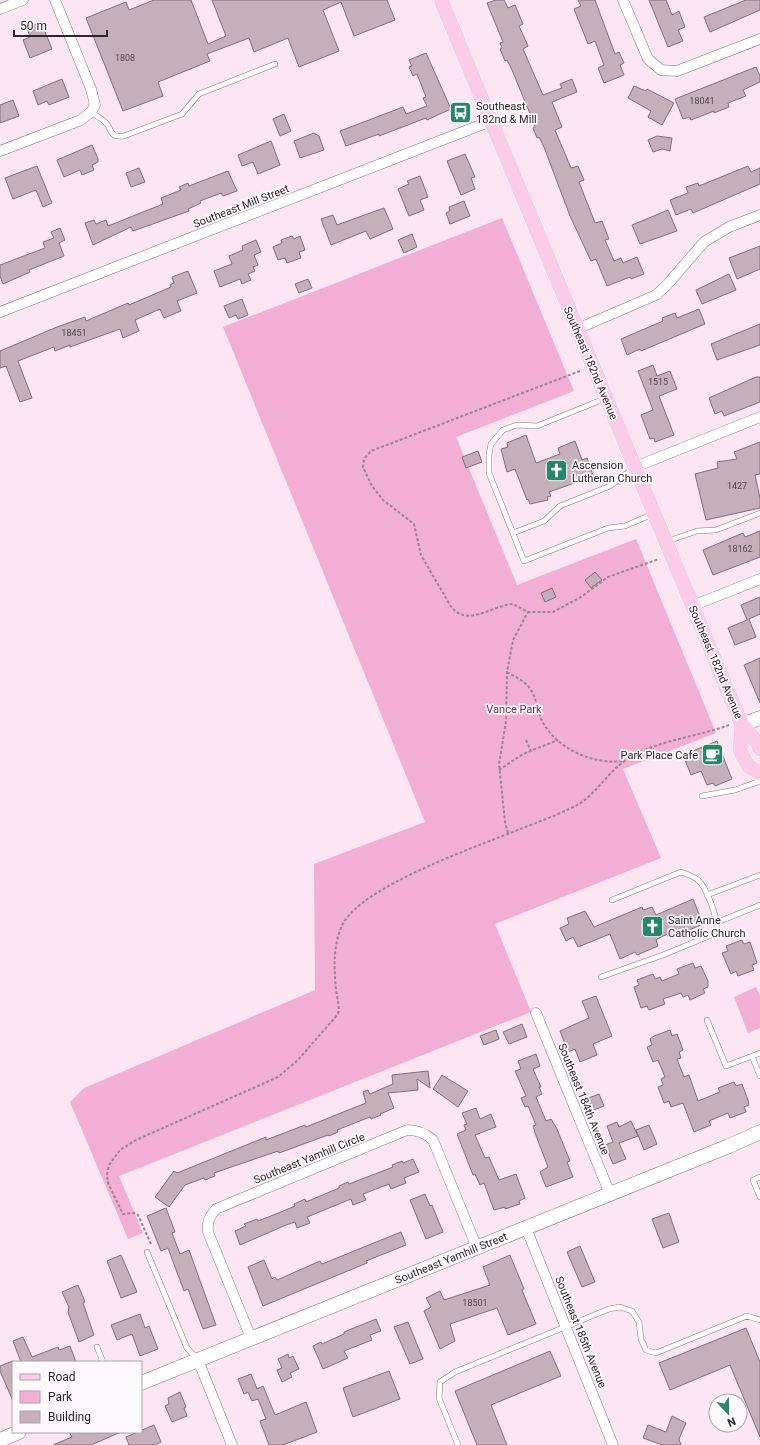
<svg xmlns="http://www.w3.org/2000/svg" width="760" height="1445" font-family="Roboto,sans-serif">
  <rect width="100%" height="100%" fill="#fde6f3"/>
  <path fill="#f3aed6" d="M502 218 574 391 456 437 517 585 636 539 716 733 623 769 661 858 495 924 531 1012 119 1176 143 1233 128 1239 70 1102 84 1088 315 990 314 864 425 822 223 327Z
    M756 987 760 996V1028L748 1033 734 997Z"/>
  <path fill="#c5afbb" stroke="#826e79" d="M154 0H191L208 44 226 36 212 0H387L395 20 354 36 341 2 323 10 339 51 299 67 288 38 254 52 249 38 207 54 210 61 158 82 163 96 123 111 86 18 126 2 129 10Z
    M496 0H504L508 8 515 5 523 24 519 26 528 46 523 49 543 95 562 88 560 84 572 79 577 92 552 102 562 127 555 130 571 168 578 166 584 180 579 182 595 223 602 221 609 239 605 240 614 261 621 258 623 263 637 257 644 274 631 279 630 277 607 286 596 259 591 261 570 216 544 147 539 137 537 138 533 128 535 127 533 121 512 70 507 60 505 61 500 49 502 48 500 43 503 42 487 3Z
    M578 0H595L615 54 619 52 624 63 620 65 624 75 604 83 598 68 604 65 595 41 588 44 574 9 581 6Z
    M649 0H666L672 15 679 11 685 27 678 30 683 41 668 47Z
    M746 0H760V10L710 32 704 17Z
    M41 22 52 49 30 58 23 40 30 37 27 28Z
    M426 53 451 109 427 120 426 118 379 136V134L346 146 340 131 403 107 406 114 427 106 423 98 426 97 417 74 413 76 409 67 412 66 409 60Z
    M756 67 760 76V82L743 90 746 96 728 103 729 107 714 113V111L691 120 690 117 683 119 675 99Z
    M62 79 69 97 49 105 47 101 38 105 33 91Z
    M634 86 646 91 647 89 674 103 662 125 648 117 651 111 628 98Z
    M13 100 19 116 0 123V105Z
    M284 114 291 131 280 136 273 119Z
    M314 133 319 136 324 150 300 158 294 141Z
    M657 136 672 138 670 151 662 149 653 152 648 140Z
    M271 141 280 165 258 174 253 162 242 166 238 155Z
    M92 145 98 159V162L92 165 94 170 82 175 80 170 64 177 57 160Z
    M465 154 475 177 471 178 475 189 461 195 447 161Z
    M37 166 52 203 43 207 36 190 13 199 5 178Z
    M748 166 751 172 760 168V184L693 213 691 209 676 215 670 200 688 193 686 187 698 183 699 186Z
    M139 168 145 182 131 187 126 173Z
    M228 171 237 191 223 196 221 193 200 201 201 203 188 209 189 211 133 231 131 227 93 245 85 223 94 220 96 224 106 220 108 226 163 204 161 198 181 190 179 187 188 183 189 186Z
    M420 176 428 197 420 200 424 210 409 216 398 189 409 184 407 181Z
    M464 201 470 216 450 224 446 213 450 211 449 207Z
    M384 208 393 229 370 239 366 231 331 245 321 219 333 215 337 225Z
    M668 210 677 231 640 244 632 225Z
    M60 228 65 240 59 243 64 256 29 270 30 272 3 284 0 276V265L45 248 43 242 54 238 51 232Z
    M412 234 417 247 404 253 398 240Z
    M292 236 294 239 300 236 305 250 299 252 301 258 287 263 285 258 278 260 273 247 282 243 281 240Z
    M256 240 261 252 254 255 258 265 253 267 255 271 248 274 251 280 242 284 240 279 220 287 214 271 232 264 229 256 243 250 242 246Z
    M760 246V269L737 279 729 258Z
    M188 271 197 293 177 301 181 311 164 318 160 309 135 320 139 331 123 338 120 329 70 347V345L55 351 54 347 18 361 32 398 20 402 6 366 0 368V351L57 327 85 317 86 321 128 303 129 305 171 287 170 285 174 283 172 277Z
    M729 274 736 290 702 304 696 290Z
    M308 279 312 288 299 293 295 284Z
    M242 299 248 315 238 319 236 315 229 318 224 306Z
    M699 309 705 324 641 351 640 349 627 355 621 339 663 321 662 318 675 313 677 318Z
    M760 324V345L717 360 711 344Z
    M653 365 657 376 670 371 677 389 659 396 674 435 655 442 654 438 650 439 641 415 653 410 638 371Z
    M756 377H760V402L724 416 722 411 715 414 709 398Z
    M526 435 536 463 560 454 558 448 575 441 582 460 587 458 594 478 580 483V481L549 492 551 496 547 497 548 500 530 504 528 499 527 500 515 469 507 472 501 449 508 447 507 443Z
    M760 442V474L755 475 760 498V508L706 520 695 474 718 468 717 462 737 459 734 452Z
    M478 451 482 462 466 468 462 457Z
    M760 531V557L713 575 703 550 743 533 745 537Z
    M595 572 602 580 591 588 585 580Z
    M552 588 556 597 545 602 541 593Z
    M760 597V614L749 619 756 637 735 645 728 628 747 620 741 605Z
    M760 658V703L744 665Z
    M717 741 732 779 715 786 713 783 707 785 701 771 691 775 683 755Z
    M693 899 703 924 687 931 686 927 663 936 656 940 658 946 637 955 635 952 620 959 610 934 578 947 573 937 566 941 560 928 569 924 567 918 585 911 594 927 642 907 643 910 652 907 656 915Z
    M742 940 744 944 750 942 757 963 752 965 754 970 738 976 736 971 731 974 722 953 728 951 726 946Z
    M693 963 695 968 701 966 708 981V987L703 989 705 993 690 1000 688 995 683 997 681 993 663 999 665 1004 649 1010 647 1006 641 1008 634 987 639 985 637 980 653 974 655 979 660 977 662 981 679 974 677 969Z
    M596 996 612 1036 593 1044 597 1055 580 1062 575 1049 568 1052 560 1031 589 1018 582 1001Z
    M522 1024 527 1037 509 1044 503 1032Z
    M496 1030 499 1039 484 1045 480 1036Z
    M670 1030 672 1036 677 1034 683 1050 679 1052 681 1058 677 1059 684 1077 689 1075 698 1101 720 1092 718 1088 734 1082 736 1086 742 1084 748 1100 749 1105 744 1107 746 1112 730 1118 728 1113 709 1121 711 1125 694 1132 683 1103 671 1107 669 1101 664 1103 658 1087 663 1085 661 1079 665 1077 658 1060 653 1062 647 1047 652 1045 650 1039 654 1036Z
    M536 1054 540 1066 533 1069 541 1087H539L542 1094 536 1097 546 1121 551 1119 557 1129 570 1161 567 1162 573 1177 546 1187 540 1172 548 1167 535 1133 533 1126 536 1125 528 1106 525 1107 521 1098 526 1096 515 1071 521 1069 518 1061Z
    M428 1071 430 1088 417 1079 418 1090 388 1093 394 1108 380 1114 381 1115 371 1119 370 1117 337 1130 338 1132 329 1136 328 1135 279 1153 278 1151 214 1173 215 1176 205 1180 204 1178 185 1185 169 1207 155 1197 174 1171 177 1173 266 1137V1140L305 1125 306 1127 366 1103 363 1092 368 1090 370 1094 393 1084 392 1075Z
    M442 1075 468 1091 458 1107 433 1089Z
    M599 1094 604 1106 591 1111 586 1099Z
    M476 1108 480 1119 491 1114 496 1127 475 1135 485 1158 489 1157 499 1180 516 1174 525 1198 519 1201 520 1204 505 1209V1207L494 1210 484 1183 480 1185 475 1174 473 1175 457 1134 466 1130 464 1125 467 1124 462 1113Z
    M631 1121 638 1136 619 1143 626 1159 613 1164 605 1145 613 1142 607 1126 617 1122 619 1127Z
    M649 1125 657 1144 644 1150 636 1130Z
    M413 1159 419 1172 404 1178 406 1183 391 1189 389 1184 363 1194 366 1200 353 1205 351 1199 307 1217 310 1223 297 1228 295 1222 286 1225 240 1245 235 1231 246 1226 244 1224 257 1219 258 1221 281 1212 295 1206 294 1204 305 1199 306 1202 339 1188V1186L348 1182 349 1184 393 1167 392 1165 402 1161 403 1163Z
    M425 1194 430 1206 432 1205 443 1232 426 1239 410 1200Z
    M166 1208 175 1232 172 1233 180 1254 189 1250 216 1325 203 1329 188 1289 184 1291 168 1248 161 1251 147 1216Z
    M669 1213 679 1242 663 1248 652 1219Z
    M401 1232 406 1245 366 1261 367 1263 263 1306 248 1267 264 1260 272 1279 275 1277 277 1280 320 1261 322 1264Z
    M580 1246 595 1282 582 1287 567 1252Z
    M121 1255 137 1292 121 1298 107 1261Z
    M510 1255 524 1289 522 1290 536 1324 508 1335 497 1308 450 1324 455 1341 440 1349 424 1311 431 1307 426 1298 440 1291 444 1300 490 1285 483 1267Z
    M78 1285 85 1302 83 1303 94 1335 79 1342 68 1312 69 1307 62 1292Z
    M140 1314 145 1328 149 1326 158 1349 140 1356 132 1334 117 1340 111 1325Z
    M376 1319 381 1331 370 1335 372 1340 344 1351 348 1358 323 1369 313 1346 321 1342 322 1344 344 1334V1332Z
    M408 1322 423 1359 410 1364 394 1327Z
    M746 1328 760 1362V1437L730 1365 670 1390 659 1363Z
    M23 1337 32 1357 58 1347 59 1350 70 1346 76 1362H21L13 1341Z
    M550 1351 561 1376 491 1405 507 1445H477L455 1391Z
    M288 1354 289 1358 293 1356 299 1369 290 1373 292 1377 282 1382 277 1370 282 1368 278 1359Z
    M13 1361V1401L0 1371V1366Z
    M389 1371 400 1399 353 1417 343 1388Z
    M251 1374 257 1389 263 1386 275 1415 306 1402 317 1432 283 1445H269L260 1421 266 1419 258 1399 252 1401 248 1392 244 1394 238 1379Z
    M180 1392 186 1407 184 1408 187 1416 172 1422 165 1406 169 1404 168 1398Z
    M672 1416 686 1423 679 1439 681 1445H662L643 1438 648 1425 666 1432Z
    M154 1425 161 1442 155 1445H129L126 1437Z
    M69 1432H121L91 1445H53L72 1437Z"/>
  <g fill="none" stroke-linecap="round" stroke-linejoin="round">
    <defs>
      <path id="lane" d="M91 112C95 115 101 118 105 122 113 129 108 138 124 136L182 114 199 94 275 64
        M604 399 537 426 517 425 503 430 491 444 489 454V473L524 561 608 528 625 526 653 514
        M513 533 544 521 560 506 610 486 634 468
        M668 541 697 531 716 530 760 513
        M702 796 735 790 760 781
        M707 895 760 875
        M718 922 760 905
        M601 977 663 955 709 936 717 930C718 919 707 888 698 880 693 876 687 874 681 872L612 900
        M707 1020 726 1066 760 1053
        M752 1056 760 1076
        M760 1177 753 1180 760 1197
        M147 1252 187 1348 197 1359
        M97 1347 103 1362
        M458 1445 439 1398 440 1382 455 1372 609 1309 620 1307 632 1311 639 1322 641 1339 646 1350 656 1353 747 1316 760 1320"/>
      <path id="street" d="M623 0 648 59 661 70 677 71 760 39
        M0 9 23 0
        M0 151 81 120 91 112 95 105 91 89 55 0
        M0 312 491 121
        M577 329 656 295 667 285 704 242 729 227 760 215
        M635 467 760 417
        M692 606 760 579
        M536 1013 610 1194
        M526 1228 613 1445
        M251 1338 208 1232C207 1222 209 1217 216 1209L407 1130C418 1130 425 1133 433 1140L477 1248
        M198 1360 232 1445"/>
      <path id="secondary" d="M742 725 760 718
        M141 1383 729 1146 760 1132
        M0 1440 19 1432"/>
      <path id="primary" d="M441 0 742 725 758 743 760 749
        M742 725 740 750 748 766 760 773"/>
    </defs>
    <use href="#lane" stroke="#8a7681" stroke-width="6"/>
    <use href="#street" stroke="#8a7681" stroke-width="11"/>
    <use href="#secondary" stroke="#8a7681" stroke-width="15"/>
    <use href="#primary" stroke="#fff" stroke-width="16"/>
    <path stroke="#95868f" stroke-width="2" stroke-dasharray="3 2" stroke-linecap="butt" d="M580 371 371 451 364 459 363 467 372 486 383 500 414 524 421 555 450 605C466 629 492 605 513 604L528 612H553L581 597 608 577 659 559
      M507 672C514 676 522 680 527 685 536 694 537 708 541 719 555 748 592 765 623 761
      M526 740 531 751
      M499 770 523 754 558 740
      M508 833 505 822 499 764 506 721 507 672 513 640 528 612
      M151 1244 138 1215 134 1213 123 1214 108 1183 107 1175 109 1165 120 1150 136 1140 278 1077 298 1060 338 1014C340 1006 337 998 336 990 334 968 333 948 341 928 360 878 530 831 579 804 598 792 609 770 629 758 658 740 697 737 729 725"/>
    <use href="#lane" stroke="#fff" stroke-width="5"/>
    <use href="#street" stroke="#fff" stroke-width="10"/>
    <use href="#secondary" stroke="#fff" stroke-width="14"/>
    <use href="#primary" stroke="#fbcbe8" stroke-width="15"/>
  </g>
  <defs>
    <symbol id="bus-square" viewBox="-11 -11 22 22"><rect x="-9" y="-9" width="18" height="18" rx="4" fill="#238863" stroke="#fef9fc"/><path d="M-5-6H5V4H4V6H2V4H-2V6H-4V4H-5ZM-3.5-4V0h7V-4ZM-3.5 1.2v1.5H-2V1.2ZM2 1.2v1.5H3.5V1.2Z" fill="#fff"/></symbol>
    <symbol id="church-square" viewBox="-11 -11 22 22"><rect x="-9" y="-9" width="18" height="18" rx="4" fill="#238863" stroke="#fef9fc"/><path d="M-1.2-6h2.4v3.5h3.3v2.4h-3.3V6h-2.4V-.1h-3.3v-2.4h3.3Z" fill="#fff"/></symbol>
    <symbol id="cafe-square" viewBox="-11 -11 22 22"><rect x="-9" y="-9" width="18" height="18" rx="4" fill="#238863" stroke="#fef9fc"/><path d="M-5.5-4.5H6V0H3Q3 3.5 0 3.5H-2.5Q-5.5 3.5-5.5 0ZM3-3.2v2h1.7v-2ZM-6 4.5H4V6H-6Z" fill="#fff"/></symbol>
  </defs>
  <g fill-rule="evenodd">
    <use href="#bus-square" x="448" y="100" width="25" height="25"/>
    <use href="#church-square" x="544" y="458" width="25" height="25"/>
    <use href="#cafe-square" x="700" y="742" width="25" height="25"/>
    <use href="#church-square" x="640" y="914" width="25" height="25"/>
  </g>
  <g text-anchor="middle" stroke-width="3.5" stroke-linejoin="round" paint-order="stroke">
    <g font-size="9" fill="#53484e">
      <text x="125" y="61">1808</text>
      <text x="702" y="104">18041</text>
      <text x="74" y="336">18451</text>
      <text x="658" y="385">1515</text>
      <text x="737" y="489">1427</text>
      <text x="740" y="552">18162</text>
      <text x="475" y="1306">18501</text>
    </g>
    <g font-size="11" fill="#2d252a" stroke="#fef9fc" text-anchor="start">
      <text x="476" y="110">Southeast<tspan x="476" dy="13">182nd &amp; Mill</tspan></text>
      <text x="572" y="469">Ascension<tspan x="572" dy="13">Lutheran Church</tspan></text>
      <text x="698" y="759" text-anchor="end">Park Place Cafe</text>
      <text x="668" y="924">Saint Anne<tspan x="668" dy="13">Catholic Church</tspan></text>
    </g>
    <g font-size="11" fill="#2d252a" stroke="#fef9fc">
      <text transform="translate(241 206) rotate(-21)" y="4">Southeast Mill Street</text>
      <text transform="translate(591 363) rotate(67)" y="4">Southeast 182nd Avenue</text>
      <text transform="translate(716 662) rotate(67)" y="4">Southeast 182nd Avenue</text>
      <text transform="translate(584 1099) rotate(68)" y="4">Southeast 184th Avenue</text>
      <text transform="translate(309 1158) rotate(-22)" y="4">Southeast Yamhill Circle</text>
      <text transform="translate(451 1258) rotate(-22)" y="4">Southeast Yamhill Street</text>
      <text transform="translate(581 1332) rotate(68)" y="4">Southeast 185th Avenue</text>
    </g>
    <g font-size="11" fill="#78285d" stroke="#fef9fc">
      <text x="514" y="713">Vance Park</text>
    </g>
  </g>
  <rect x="12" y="1361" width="130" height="72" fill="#fef9fc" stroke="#aaa4a8"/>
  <rect x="20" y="1374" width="20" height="6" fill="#fbcbe8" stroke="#aaa4a8"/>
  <text x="48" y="1381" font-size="12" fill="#2d252a">Road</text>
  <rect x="20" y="1391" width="20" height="12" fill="#f3aed6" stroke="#aaa4a8"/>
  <text x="48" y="1401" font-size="12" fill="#2d252a">Park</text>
  <rect x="20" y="1411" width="20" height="12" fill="#c5afbb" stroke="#aaa4a8"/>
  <text x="48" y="1421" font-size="12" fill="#2d252a">Building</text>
  <g transform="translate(728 1413) rotate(158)"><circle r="19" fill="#fef9fc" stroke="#aaa4a8"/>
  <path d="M0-3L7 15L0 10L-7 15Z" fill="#238863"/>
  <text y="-6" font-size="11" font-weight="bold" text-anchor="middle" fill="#2d252a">N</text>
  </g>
  <path d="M14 30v6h93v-6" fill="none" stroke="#2d252a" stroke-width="2"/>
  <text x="20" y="30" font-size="12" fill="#2d252a" stroke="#fef9fc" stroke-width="3" paint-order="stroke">50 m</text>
</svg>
